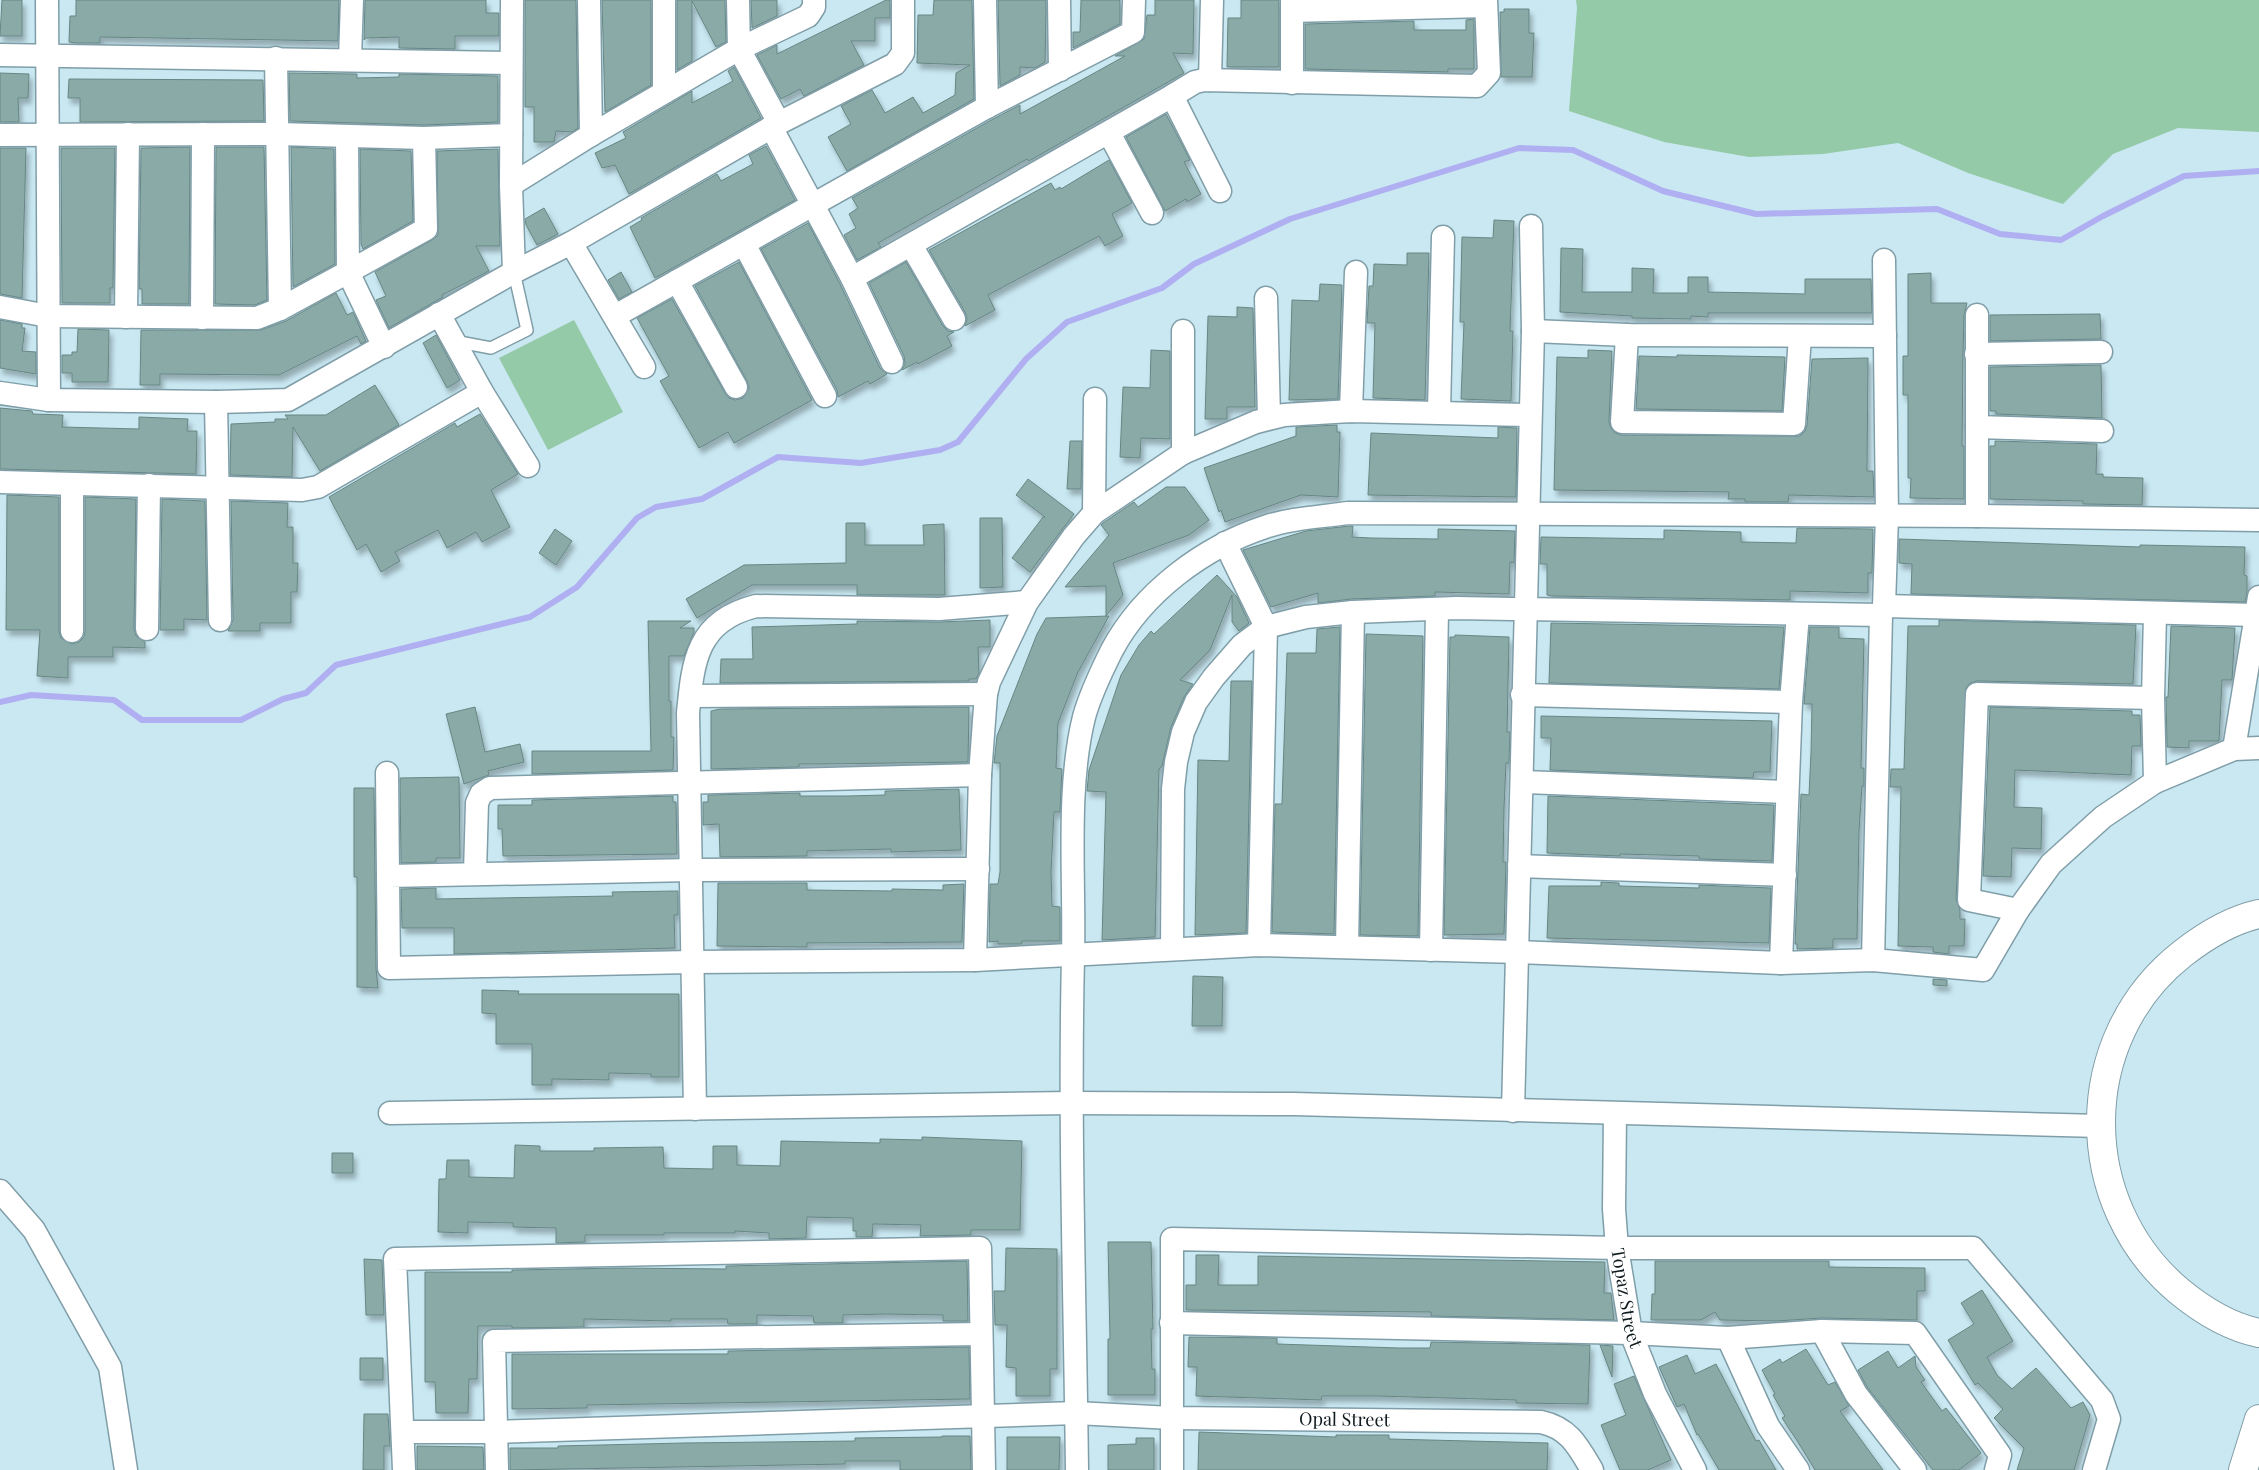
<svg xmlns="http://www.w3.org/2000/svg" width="2259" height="1470" font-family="'Playfair Display',serif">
  <defs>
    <filter id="shadow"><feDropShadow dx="3" dy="5.5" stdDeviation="2.5" flood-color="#0004"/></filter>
  </defs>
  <rect width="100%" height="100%" fill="#c9e8f2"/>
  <path fill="#94caa7" d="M1576 0H2259V132L2178 128 2113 154 2063 204 1968 173 1898 143 1823 154 1749 157 1664 142 1569 111 1577 8Z
    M574 320 623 412 548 450 499 358Z"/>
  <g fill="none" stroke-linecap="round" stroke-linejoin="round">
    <path stroke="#b0aff1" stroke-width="6" d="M0 702 31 695 114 700 142 720H241L283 699 306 693 336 665 530 617 577 587 637 518 656 507 702 499 778 457 861 463 940 450 958 442 1026 359 1067 322 1162 288 1194 264 1290 219 1519 148 1573 150 1663 191 1756 214 1937 209 2000 234 2061 240 2103 216 2184 176 2259 171"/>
  </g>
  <path fill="#8aaaa7" stroke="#678683" filter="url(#shadow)" d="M2 0H22V36H0Z
    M76 0H339L338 41 100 37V43H76L69 42 70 16H76Z
    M365 0H486V13H499V36H455V49L399 48V37L366 38 364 40Z
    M525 0H576L578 128 572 132 556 131 554 142H534V107H525Z
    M602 0H651V85L605 112Z
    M677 0H725L726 42 716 47 692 1V61L677 70Z
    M751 0H777V16L752 28Z
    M886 0H890V18H875V41H851L864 65 804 96 800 89 781 99 757 55 777 45V54Z
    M934 0H972L974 99 847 171 828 137 851 124 841 106 872 90 885 113 913 97 923 113 955 95 956 73 970 65 917 63 918 15H933Z
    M998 0H1046V14L1045 62 1035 68 1020 67V75L1000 86Z
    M1081 0H1120V24L1073 48V32H1080Z
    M1155 0H1194L1193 54 1173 53 1184 73 1029 161 1027 159 878 243 881 247 857 260 844 235 856 228 849 214 858 208 852 198 993 119 1020 105V114L1125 56H1115L1144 39 1147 15H1155Z
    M1241 0H1279V67H1227L1228 18H1241Z
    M1504 9H1529V33H1534L1532 77H1501L1500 12H1504Z
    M1474 19V69H1448V72L1305 69V24L1414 21V30H1466V20Z
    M734 67 761 118 629 194 615 165 602 168 595 153 626 138 623 132 692 91V103L733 81 728 71Z
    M0 73 29 74 28 98H18L19 122H0Z
    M289 73 357 74V78L399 77V74L498 76V122L424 125 290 121Z
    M69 79 263 80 264 121 80 122V98H68Z
    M1166 114 1190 160 1184 162 1201 194 1187 202 1186 199 1165 211 1126 137Z
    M766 146 795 200 655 278 630 227 642 220 641 218 717 174 721 181 753 164 749 155Z
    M190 147 189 304H142V289H139L141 148Z
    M216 147H264L267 300 255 305 215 304Z
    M291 147 334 149 335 264 293 287Z
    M0 148H26L22 298 0 294Z
    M61 148H115L113 288H110V303H62Z
    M360 149 411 151 413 221 363 249 361 244Z
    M498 149 500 246H476L489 271 442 295 443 297 389 328 376 300 386 296 375 272 432 240 438 235 437 151Z
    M1109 160 1132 203 1112 214 1123 236 1105 246 1099 236 988 295 995 310 965 326 967 319 965 312 929 250 1051 183 1055 190 1060 187 1061 189Z
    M544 208 558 234 537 245 526 225 525 219Z
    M1494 220 1514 221 1510 331H1513L1511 401 1461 399 1464 322H1460L1462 237 1493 238Z
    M808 223 840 284 880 368 887 374 870 384 868 381 838 397 837 390 761 249Z
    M1561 248 1583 249 1582 292H1632V268L1654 269 1653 293H1688V277H1708V292L1762 293 1805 294V279H1871L1872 313H1708V317L1691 316V319L1632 318V316L1560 312Z
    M1407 253H1429L1425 400 1373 398 1375 323H1367L1369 286H1373L1374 264 1407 265Z
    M739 262 812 400 734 443 728 432 699 448 660 381 669 376 637 318 672 299 725 393 729 398 735 400 743 398 749 388 747 381 695 286Z
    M906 262 943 326 948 331 954 332 947 336 952 346 918 364 917 362 902 370 905 364 904 356 869 283Z
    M621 272 632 292 619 299 608 280Z
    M1931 273V303H1967L1964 315 1963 354 1962 446H1964V499L1910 498 1911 478H1908V395H1903V356H1908V274Z
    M1320 284 1342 285 1338 399 1289 400 1292 300 1319 301Z
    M336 293 347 315 353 312 366 341 361 344 357 336 279 375 160 374V385H140L141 330H261L286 321Z
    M1237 307 1253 308 1255 407H1227V419H1205L1208 316 1237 317Z
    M2100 314 2101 339 1990 341V315Z
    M0 320 22 324V328H25L22 351 36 352V374L0 368Z
    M78 329 109 330 108 382H72V373H62V355H72V352H77Z
    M436 335 460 380 447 388 423 343Z
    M1151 350 1170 351V439L1141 438 1140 458 1120 457 1123 387 1150 388Z
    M1588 350 1612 351 1609 422 1611 428 1615 433 1622 435 1800 436 1805 431 1807 425 1812 359 1868 358 1867 471H1873L1874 497 1789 495 1788 502H1745V499H1728L1729 492 1554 490 1557 357 1588 358Z
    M1677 355 1785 357 1782 411 1636 409 1639 356 1677 357Z
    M2101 365 2102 418 1996 414V411H1990V367Z
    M375 385 399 425 320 471 293 427 292 477 230 475 231 424 275 422V419H288L285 415H326Z
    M0 408 32 411 33 414 63 415 62 427 139 429V417L188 419 187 431H197L196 474 0 469Z
    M480 414 518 474 491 490 510 527 482 542 476 532 447 548 438 530 395 552 400 561 381 572 366 544 357 550 329 497 455 423 457 427Z
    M1337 425V432H1340L1338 497 1301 495 1225 522 1221 510 1219 512 1204 468 1296 436V427Z
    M1498 427 1517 428 1516 497 1368 495 1371 433 1498 438Z
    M1070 441H1082L1081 489H1067Z
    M1995 441 2097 444 2096 474H2103V477L2143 478 2142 505 2083 504V501L1990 499V446H1995Z
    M1028 479 1074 514 1030 572 1012 558 1043 517H1045L1016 495Z
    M1166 487H1185L1209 520 1189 535 1113 563 1123 595 1106 616V586L1065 587 1109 535 1101 525 1103 523 1134 502 1138 507Z
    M7 495 59 497V631L61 638 72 644 79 642 84 637 85 631V497L136 499 134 629 136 636 145 642V648L113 647V657H68V678L37 676 40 630H6Z
    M162 499 205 501 207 620 184 619V630H160Z
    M231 501 288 503 287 527H293V563H298L297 592H291V623H260V631H228L233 620Z
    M980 518H1002L1003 587 980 588Z
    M846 523H865V545H924L923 525 944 524 945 595H857V585H752L697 618 686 599 744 565 846 563Z
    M1349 526H1353L1352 537 1371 538 1438 539V529L1515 531 1514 563 1510 562 1509 594 1435 592V596L1352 599 1318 603V593L1271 607 1243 550 1306 531Z
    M1797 528 1873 529 1872 573H1868V593L1790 591V600L1552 596 1547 595V564H1540L1541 537 1664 539V530L1741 532V542L1796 543Z
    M555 529 572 541 556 565 539 553Z
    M1899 539 2140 547V545L2245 547 2244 575 2247 576V593L2245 602 1911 594 1912 564 1899 563Z
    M1217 575 1237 597 1249 623 1239 631 1232 622V595L1210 650 1180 680 1193 684 1184 697 1171 727 1162 766 1159 769 1155 937 1102 940 1106 792 1087 791 1089 770 1121 675 1139 645 1151 631 1154 634Z
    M1109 616 1078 672 1058 723 1056 768 1062 769 1060 812H1054L1051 872 1052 906 1060 907V941H1022L1021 944H998V941L989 942 990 884H998L1000 872V763H994L997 736 1037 634 1046 618Z
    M990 620V647H978L979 673 976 679H969V681L720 683 721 659H753L752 627 857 624V621L939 622Z
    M1939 620 2136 625 2133 684 1977 681 1970 683 1966 688 1956 899 1960 910V919H1965L1964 946H1949V954L1933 952V947L1898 946 1901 787H1890L1891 769H1904L1908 626H1939Z
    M648 621H691L680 628H694V632L684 656H669V701H671V737H674L673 770 532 774V751H651Z
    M1551 623 1784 627 1779 689 1549 683Z
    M2171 626 2235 628 2232 680H2222L2219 741H2189V748L2167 747 2166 697H2168Z
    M1340 627 1334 934 1272 932 1275 804H1282L1287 653H1316L1317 629Z
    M1810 627H1839V638L1864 639 1861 768H1864V786H1862L1859 831 1857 939H1833V948L1797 949V944H1795L1801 794 1809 795 1811 752 1812 704H1804Z
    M1366 634 1423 636 1418 936 1360 935Z
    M1455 635 1509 637 1507 732H1510L1509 763H1506L1504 808 1503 862H1506L1504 934 1444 935 1450 637H1455Z
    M1231 681H1252L1246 933 1195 935 1198 760 1229 761Z
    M475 707 485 752 520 744 524 762 488 771 489 775 464 784 446 714Z
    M969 707 968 762 821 764H799V767L711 769V711L720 709Z
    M1990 707 2132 711V715H2140L2141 746H2132L2131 775 2015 770 2014 807 2042 808 2041 849 2012 848 2011 877 1983 876Z
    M1541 716 1772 721 1770 772H1754L1753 778 1550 770 1551 738H1541Z
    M459 777 460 858H436V862L401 863 400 778Z
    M354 788H374L376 968 378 988 357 987V877H354Z
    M959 789 961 850 891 852V849L807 851V856L720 857 719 824 703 825V802H708V795L800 793V796H847L885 795V791Z
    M673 796V802H676L677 854 503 856 502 829H498V805H532V800Z
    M1548 796 1774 805 1772 861 1699 859V856L1620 854V856L1547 853Z
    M1601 882 1619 883V886L1699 888V885L1771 888 1769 943 1547 938 1549 886H1601Z
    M718 883H807V890L892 891V889L943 890V885L964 884 962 942 807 943V947L717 946Z
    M436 888V899L613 896 612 892 678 891V915H674L675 948 454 954V928H402L401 889Z
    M1193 976 1223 977 1222 1026H1192Z
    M1933 979 1947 980V986L1933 985Z
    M482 990 519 991 518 994H679V1077H651V1074L609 1073V1080L552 1079V1085H532V1044H496V1014L482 1013Z
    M922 1137 1022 1141 1020 1230H971V1235L920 1236 921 1225 873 1224 872 1237H856V1231H853V1218L807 1217 806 1238 769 1239V1233L735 1231V1233H664V1235H585V1242L556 1243V1228L513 1227V1223L468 1222V1233L438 1232 439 1179H446L447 1160H469V1177L514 1178 515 1145 540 1146V1151H594V1148L663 1147 664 1168 713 1169V1146H737V1165L780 1166 781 1141 880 1143V1139L922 1140Z
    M332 1153H353V1173H332Z
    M1108 1242H1151L1153 1329H1151L1152 1369H1155V1395H1108V1339H1110Z
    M1006 1248 1057 1249V1369H1050V1396H1016V1368L1006 1367 1007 1325H995L994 1291H1005Z
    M1196 1255H1219L1218 1285H1258V1256L1605 1262 1604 1293H1611L1614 1320 1431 1316V1312L1186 1310V1285H1196Z
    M364 1259 382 1260 384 1315H366Z
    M967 1261 968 1321H943V1315L886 1314 843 1315V1323H814L813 1316 757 1315V1324H728L727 1319H671V1321L584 1319V1327L512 1328V1326H478L477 1379H469L468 1413H436L435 1382H425V1272H512V1270L621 1268 726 1269V1266Z
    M1655 1261H1829V1267L1925 1268V1291H1917V1320L1822 1318 1776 1321 1720 1320 1715 1312 1701 1320H1651L1652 1294H1655Z
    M1982 1290 2013 1341 1987 1357 1997 1375 2012 1389 2036 1368 2071 1408 2083 1402 2090 1415 2074 1470H2017L2024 1448 1994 1418 2003 1409 1978 1383 1975 1385 1948 1340 1974 1324 1961 1303Z
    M1189 1337 1277 1338V1344L1399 1348H1430L1431 1342 1590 1345 1588 1404 1516 1403V1400L1378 1396H1322L1321 1400 1196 1396 1197 1367H1188Z
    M1600 1345 1613 1346 1612 1377Z
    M969 1347 970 1399 587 1405V1408L512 1409V1354H728V1351Z
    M1806 1349 1828 1385 1835 1382 1849 1406 1840 1411 1883 1470H1815L1798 1442 1782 1418 1785 1416 1773 1395 1775 1394 1762 1370 1780 1359 1782 1363Z
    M1888 1351 1898 1368 1915 1356 1916 1367 1925 1380 1921 1382 1942 1411 1946 1408 1981 1453 1959 1470H1933L1867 1387 1858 1370Z
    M1687 1355 1695 1374 1716 1364 1756 1441 1759 1440 1776 1470H1719L1698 1434 1697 1435 1684 1404 1677 1407 1659 1367Z
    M360 1358H383V1380H360Z
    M1634 1376 1671 1460 1648 1470H1620L1601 1425 1626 1415 1614 1384Z
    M364 1414H388L390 1446H384V1470H363Z
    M1199 1432 1336 1437V1435H1389V1439L1548 1443 1547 1470H1198Z
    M942 1436H970L971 1470H900V1461H845V1464L510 1470V1448H558V1446L684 1443 855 1441V1438L942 1437Z
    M1007 1437H1060L1059 1470H1007Z
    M1136 1438H1154V1470H1108V1445L1136 1444Z
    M417 1446 483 1447 484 1470H417Z"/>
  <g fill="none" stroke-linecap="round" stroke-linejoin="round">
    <defs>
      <path id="lane" d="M454 341 491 348 527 330 514 272"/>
      <g id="street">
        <path d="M47 0 49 400"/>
        <path d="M512 0 511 185 514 272"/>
        <path d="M589 0 591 135"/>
        <path d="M738 0 739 49 779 123"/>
        <path d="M985 0 987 107"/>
        <path d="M1059 0 1060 70"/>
        <path d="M1292 11 1486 6"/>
        <path d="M0 55 511 63"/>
        <path d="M276 58 280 309"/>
        <path d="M350 59 352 0"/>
        <path d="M1210 80 1212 0"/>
        <path d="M1292 83V0"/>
        <path d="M664 92V0"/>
        <path d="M771 127 852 278 1172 96"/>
        <path d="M1109 133 1152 213"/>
        <path d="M0 135 278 134 424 138 511 135"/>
        <path d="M347 136 348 272 426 229 424 138"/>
        <path d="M511 185 591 135 739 49 808 16 814 7V0"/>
        <path d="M1220 191 1172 96 1195 82 1204 80 1477 86 1489 73 1486 0"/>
        <path d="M571 243 644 367"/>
        <path d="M744 244 825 396"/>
        <path d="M911 245 954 319"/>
        <path d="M852 278 892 362"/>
        <path d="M677 281 736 387"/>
        <path d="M1266 298 1269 417"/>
        <path d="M0 307 48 316 257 318 280 309 348 272 384 347"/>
        <path d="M439 314 482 392 528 466"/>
        <path d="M615 316 987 107 1133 32 1134 0"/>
        <path d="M126 317 128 134"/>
        <path d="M202 318 203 134"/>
        <path d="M1533 331 1627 335 1885 336"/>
        <path d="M1627 335 1622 422 1794 424 1800 336"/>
        <path d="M1976 354 2101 352"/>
        <path d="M0 393 49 400 216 402 288 400 514 272 571 243 779 123 895 64 903 53V0"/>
        <path d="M216 402 220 620"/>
        <path d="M1351 411 1356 272"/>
        <path d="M1439 412 1443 237"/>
        <path d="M1977 427 2102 431"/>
        <path d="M1183 453V331"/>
        <path d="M0 482 302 490 318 487 482 392"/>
        <path d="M72 484V631"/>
        <path d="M1094 513 1095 399"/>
        <path d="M1977 516V315"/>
        <path d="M1225 543 1266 627 1259 945"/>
        <path d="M1884 606 2256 615"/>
        <path d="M147 629 149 485"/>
        <path d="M1522 695 1791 702"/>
        <path d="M690 696 986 694"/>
        <path d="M2234 749 2259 597"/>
        <path d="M387 773 388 876"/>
        <path d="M1523 782 1787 792"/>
        <path d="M2155 782 2153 698 2155 614"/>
        <path d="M1519 866 1785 875"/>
        <path d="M978 869 692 870 388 876 389 968 692 962 975 960 1259 945 1518 952 1781 963 1873 960 1983 970 2018 910 2051 864 2103 817 2155 782 2234 749 2259 748"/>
        <path d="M475 873 477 803 481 794 490 788 980 775"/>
        <path d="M2018 910 1969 900 1977 694 2153 698"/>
        <path d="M1347 947 1353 612"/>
        <path d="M1172 949 1173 789 1176 762 1183 732 1196 702 1214 677 1242 645 1266 627 1306 617 1353 612 1456 608 1881 615"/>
        <path d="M1431 950 1437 610"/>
        <path d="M975 960 980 775 986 694 989 682 1027 602 1074 536 1094 513 1183 453 1256 422 1284 415 1351 411 1530 415"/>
        <path d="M1873 960 1881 615 1884 606 1887 516 1884 260"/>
        <path d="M1781 963 1791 702 1798 614"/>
        <path d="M695 1109 688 713C693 660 697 621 756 606L939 609 1027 602"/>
        <path d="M1513 1111 1533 331 1531 226"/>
        <path d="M390 1113 1072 1103 1294 1104 2100 1126"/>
        <path id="s1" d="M1615 1114 1614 1209 1617 1248 1631 1333 1655 1394 1695 1470"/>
        <path d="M0 1191 34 1230 110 1367 126 1470"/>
        <path d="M1171 1323 1631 1333 1728 1338 1822 1331 1915 1333 2000 1455 1996 1470"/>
        <path d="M1822 1331 1856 1394 1915 1470"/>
        <path d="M1728 1338 1768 1426 1798 1470"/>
        <path id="s2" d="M404 1432H496L1076 1413 1172 1418 1541 1422C1569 1428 1578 1446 1592 1470"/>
        <path d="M404 1470 395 1259 980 1248 984 1470"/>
        <path d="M497 1470 494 1341 980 1334"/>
        <path d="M1077 1470C1075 1299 1069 1127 1073 956 1075 881 1066 789 1084 717 1090 695 1102 670 1112 650 1143 592 1204 547 1265 527 1291 518 1320 517 1348 513L1977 516 2259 520"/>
        <path d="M1172 1470V1239L1617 1248H1973L2102 1400 2109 1419 2094 1470"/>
      </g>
      <path id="secondary" d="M2259 914C2231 920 2205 936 2182 954 2074 1039 2075 1204 2179 1291 2202 1310 2230 1327 2259 1333
        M2243 1470 2259 1419"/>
    </defs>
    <use href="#lane" stroke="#809ea8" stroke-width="14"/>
    <use href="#street" stroke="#809ea8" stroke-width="25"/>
    <use href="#secondary" stroke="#809ea8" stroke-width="30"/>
    <use href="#lane" stroke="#fff" stroke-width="11"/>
    <use href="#street" stroke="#fff" stroke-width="22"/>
    <use href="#secondary" stroke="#fff" stroke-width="28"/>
  </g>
  <g text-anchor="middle" stroke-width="5" stroke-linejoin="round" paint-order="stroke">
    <g font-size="18" fill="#0f1a1e" stroke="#c9e8f2">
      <text dy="6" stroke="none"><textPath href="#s1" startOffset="185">Topaz Street</textPath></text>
      <text dy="6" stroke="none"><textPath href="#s2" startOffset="941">Opal Street</textPath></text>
    </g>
  </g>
</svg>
